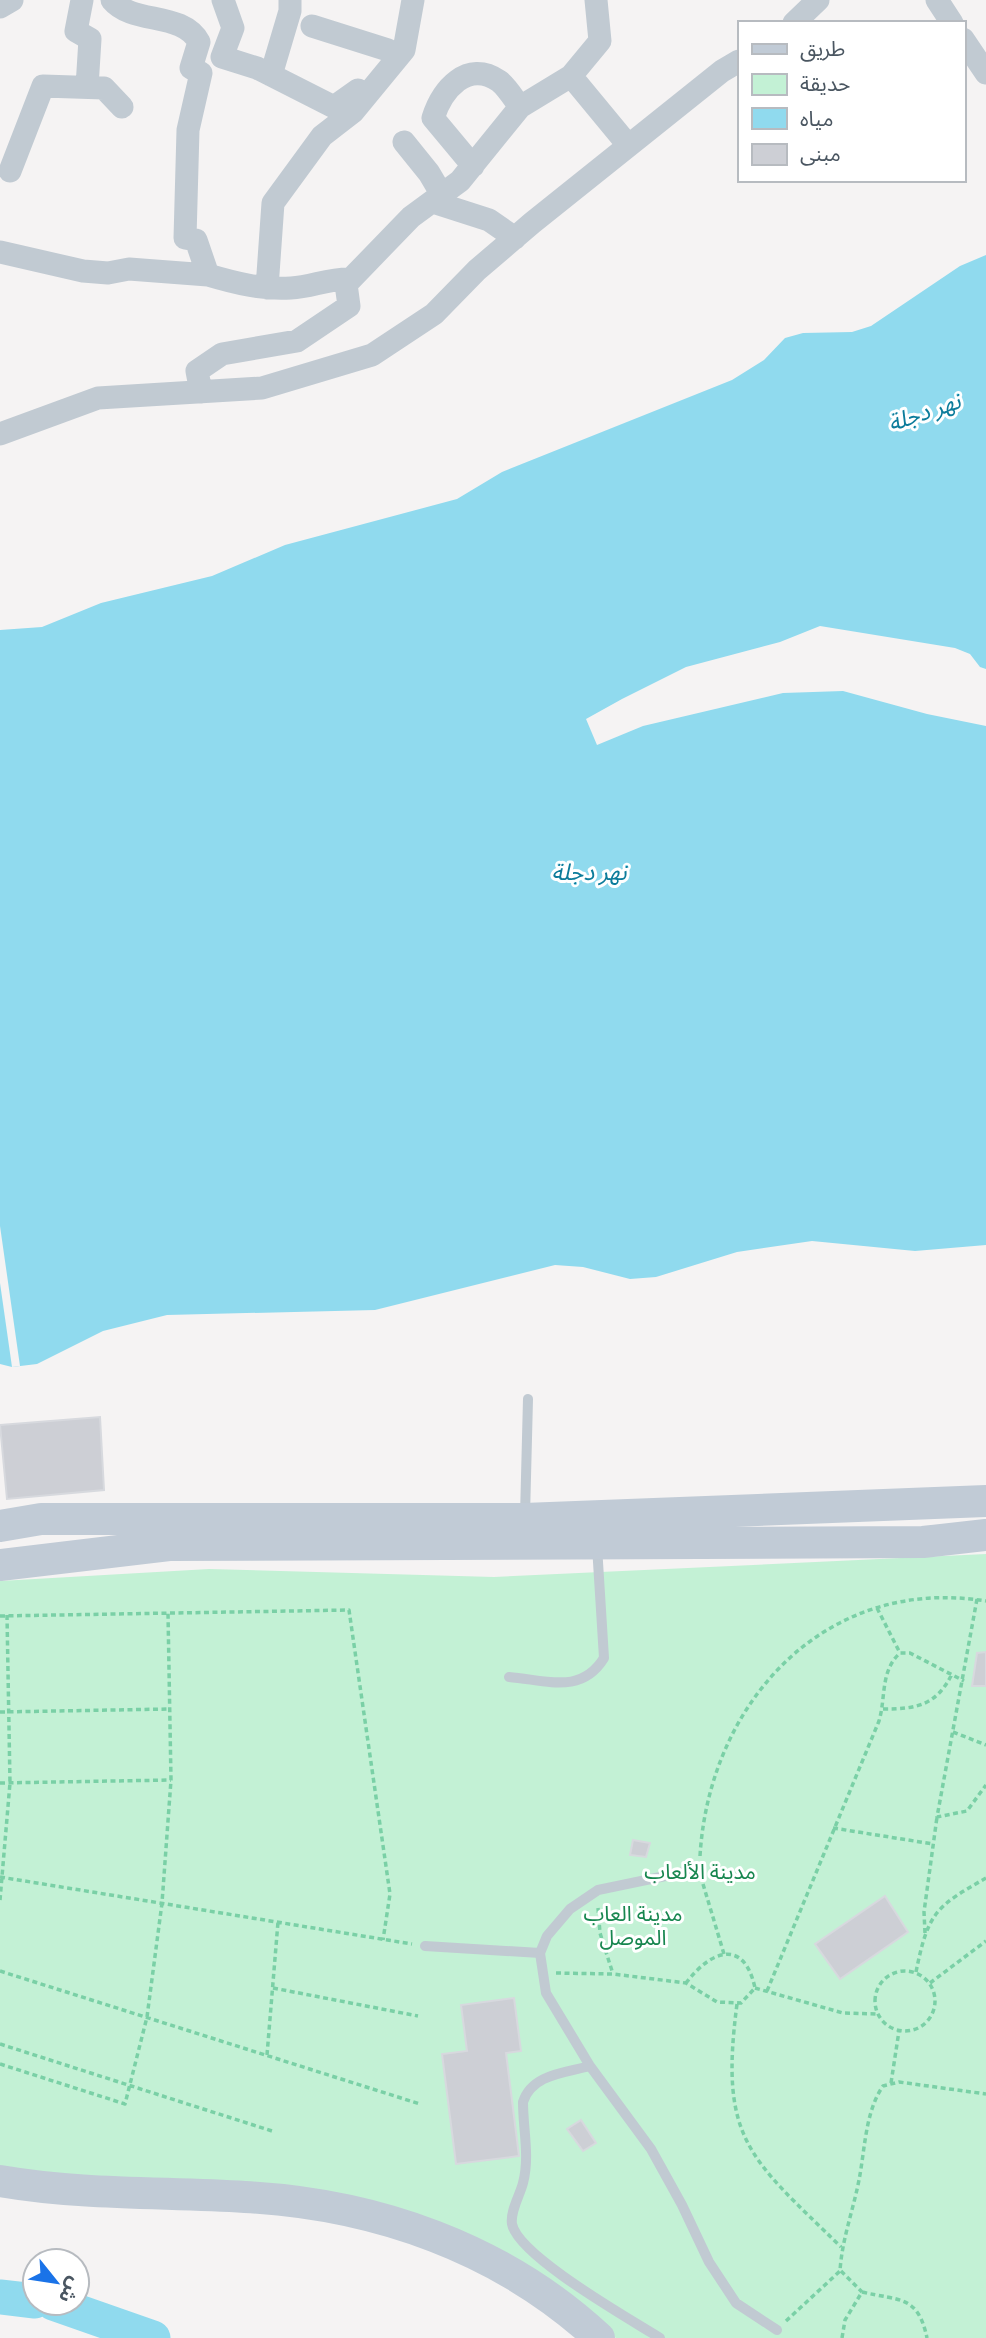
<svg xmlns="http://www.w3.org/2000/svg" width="986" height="2338" font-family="'Fira Sans Condensed','Noto Sans Arabic',sans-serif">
  <rect width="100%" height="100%" fill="#f5f3f3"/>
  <path fill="#c3f1d5" d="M986 1554V2338H616L461 2234 0 2171V1581L209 1569 494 1577Z"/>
  <path fill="#90daee" d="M986 255V1245L915 1251 812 1241 737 1252 656 1277 630 1279 583 1267 555 1265 375 1310 167 1315 103 1331 37 1364 12 1367 0 1364V630L42 627 101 603 212 576 285 545 457 499 502 472 732 380 764 360 785 338 803 333 852 332 871 326 960 266Z"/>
  <path fill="#f5f3f3" d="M820 626 955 648 970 654 980 667 986 669V726L927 714 843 691 783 693 643 726 597 745 586 719 622 699 686 667 780 642Z
    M0 1226 20 1366 12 1367 0 1283Z"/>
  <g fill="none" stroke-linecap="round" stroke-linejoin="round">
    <path stroke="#90daee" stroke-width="35" d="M0 2297 35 2301
      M53 2303 153 2338"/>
  </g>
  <path fill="#cdcfd5" stroke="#d7d9de" stroke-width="2" d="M100 1417 104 1490 7 1499 0 1425Z
    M986 1652V1686H972L977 1653Z
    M633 1840 650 1843 646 1857 630 1855Z
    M885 1896 908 1932 840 1979 815 1944Z
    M514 1998 521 2051 506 2053 519 2156 456 2164 442 2054 467 2051 461 2005Z
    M581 2120 596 2143 583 2151 567 2129Z"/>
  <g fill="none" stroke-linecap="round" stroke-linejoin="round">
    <path stroke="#7ad0a6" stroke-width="3.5" stroke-dasharray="5 3.5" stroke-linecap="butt" d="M977 1599 937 1817 967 1811 986 1785
      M877 1608 900 1653
      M0 1616 349 1610 390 1894 383 1940
      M883 1709C916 1709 936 1706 952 1674
      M0 1712 169 1709
      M953 1732 986 1745
      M0 1783 171 1780
      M833 1828 933 1844
      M700 1856C709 1703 825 1575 986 1601
      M0 1877 412 1944
      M703 1884 724 1954
      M0 1900 10 1783 7 1615
      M598 1908 600 1933 613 1974
      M925 1933 924 1912 937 1817
      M875 2001a30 30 0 1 1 60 0a30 30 0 1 1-60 0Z
      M0 1971 420 2104
      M916 1972C928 1913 935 1907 986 1878
      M556 1973 613 1974 686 1983 717 2002 741 2003 755 1988C744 1937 710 1951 686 1983
      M930 1983 986 1941
      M273 1988 418 2016
      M755 1988 843 2013 878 2014
      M767 1991 879 1721C886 1698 880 1671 900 1653H910L964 1681
      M737 2004C719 2140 749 2157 841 2247
      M0 2044 272 2131
      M267 2055 278 1922
      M0 2064 125 2104 147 2017 162 1903 171 1780 168 1613
      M891 2083 899 2031
      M841 2271 862 2292
      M786 2321 840 2271C842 2239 853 2211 859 2180 865 2150 865 2112 883 2086L899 2082 986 2094
      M842 2338 845 2320 862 2292C900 2301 918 2295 927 2338"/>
    <path stroke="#c1cad2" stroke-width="10" d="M525 1516 528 1399
      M509 1677C546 1680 581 1695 604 1658L597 1546
      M699 1869 598 1890 570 1909 547 1936 540 1953 546 1993 590 2066 651 2149 682 2205 709 2262 736 2303 777 2330
      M425 1946 540 1953
      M590 2066C565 2073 532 2074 523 2102 523 2130 530 2156 523 2183 520 2195 510 2211 512 2224 518 2256 630 2319 660 2338"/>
    <path stroke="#c1cad2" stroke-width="23" d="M82 0 76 31 90 39 87 87
      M112 0C133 25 182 11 199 42L191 68 201 73 188 130 185 238 196 240 208 275C235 283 263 290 291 288 312 287 329 278 351 279
      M223 0 233 28 222 57 257 68 334 107 358 90
      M937 0 952 23
      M0 7 12 0
      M794 23 818 0
      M312 26 388 50
      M963 39 986 73
      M271 75 290 11V0
      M571 76 628 145
      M404 142 429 173 442 195
      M473 166 433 118C442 90 467 59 499 81 507 87 514 99 520 107
      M10 171 43 86 104 88 122 107
      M433 202 489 220 515 238
      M0 252 83 271 108 273 129 269 208 275
      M267 288 273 203 322 136 353 112 404 50 413 0
      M201 392 197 371 222 354 297 341 349 306 346 284 351 279 411 217 460 181 520 107 571 76 600 41 596 0
      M0 434 98 398 262 388 372 355 434 314 477 270 532 223 722 71 739 61"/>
    <path stroke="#c1cbd6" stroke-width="32" d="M0 1526 41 1519H524L986 1501
      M0 1565 169 1545 923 1542 986 1535
      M0 2181C81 2195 163 2192 245 2197 376 2204 502 2248 599 2338"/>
  </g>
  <g text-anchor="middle" stroke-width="6" stroke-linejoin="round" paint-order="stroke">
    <g font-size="21" fill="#17864f" stroke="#fff">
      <text x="700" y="1879">مدينة الألعاب</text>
      <text x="633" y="1921">مدينة العاب<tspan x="633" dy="24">الموصل</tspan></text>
    </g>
    <g font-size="23" font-style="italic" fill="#0c7c9b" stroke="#fff">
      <text transform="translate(924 412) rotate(-19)" y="8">نهر دجلة</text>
      <text x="589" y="880">نهر دجلة</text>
    </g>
  </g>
  <rect x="738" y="21" width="228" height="161" fill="#ffffff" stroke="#b7bbc0" stroke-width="2"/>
  <rect x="752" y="44" width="35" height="10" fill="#c1cbd6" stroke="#b7bbc0" stroke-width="2"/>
  <text x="800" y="56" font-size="21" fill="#4a5661">طريق</text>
  <rect x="752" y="74" width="35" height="21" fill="#c3f1d5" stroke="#b7bbc0" stroke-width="2"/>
  <text x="800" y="91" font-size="21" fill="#4a5661">حديقة</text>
  <rect x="752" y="108" width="35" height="21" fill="#90daee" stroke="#b7bbc0" stroke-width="2"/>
  <text x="800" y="126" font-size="21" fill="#4a5661">مياه</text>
  <rect x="752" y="144" width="35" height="21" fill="#cdcfd5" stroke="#b7bbc0" stroke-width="2"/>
  <text x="800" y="161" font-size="21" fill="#4a5661">مبنى</text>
  <g transform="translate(56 2282) rotate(120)"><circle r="33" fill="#ffffff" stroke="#b7bbc0" stroke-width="2"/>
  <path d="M0-5L12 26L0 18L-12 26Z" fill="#1a73e8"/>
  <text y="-10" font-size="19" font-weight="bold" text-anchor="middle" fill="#4a5661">ش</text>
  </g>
</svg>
